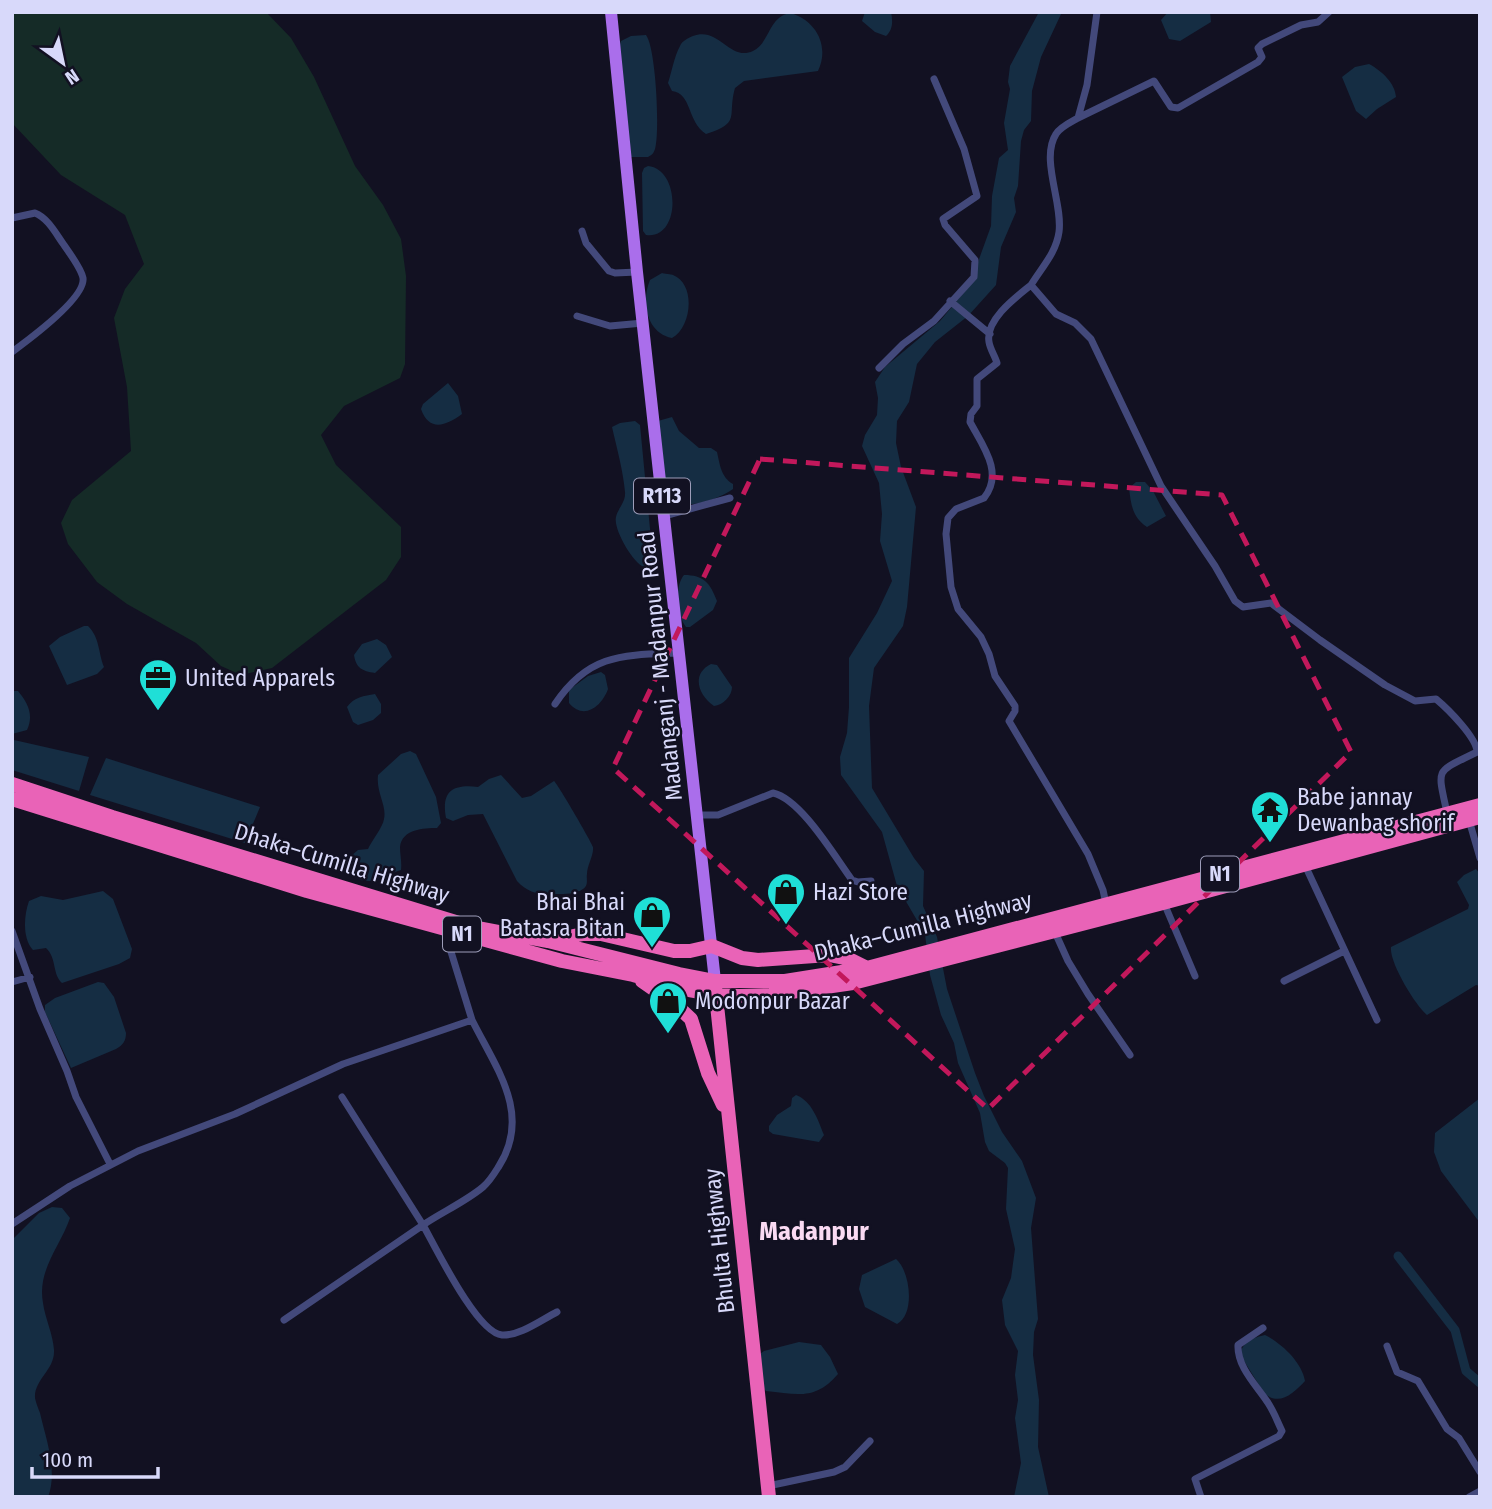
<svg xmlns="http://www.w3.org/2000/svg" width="1492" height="1509" font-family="'Fira Sans Condensed',sans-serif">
  <rect width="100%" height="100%" fill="#121122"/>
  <path fill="#152b27" d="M12 12H266L291 38 314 77 355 166 383 205 401 239 406 276 405 364 400 378 344 406 321 435 336 465 401 527V557L386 580 272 668 241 675 221 666 196 643 127 604 97 582 68 544 61 523 72 500 131 451 127 387 114 318 125 289 144 264 125 215 61 175 12 123Z"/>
  <path fill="#152d43" d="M865 12H891C893 21 893 30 886 36L875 32 862 21Z
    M1039 12H1062L1041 57 1032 91 1031 121 1024 130 1021 141 1018 186 1014 198 1016 212 1001 247 996 285 968 316 935 342 917 364 909 402 897 421 896 443 901 467 916 507 907 607 903 626 874 668 869 706 872 788 914 858 924 871 923 906 937 937 947 989 975 1073 984 1096 1002 1132 1022 1161 1036 1198 1031 1228 1038 1319 1034 1332 1033 1355 1039 1400 1038 1447 1049 1497H1014L1021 1463 1015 1418 1018 1400 1015 1375 1018 1351 1005 1325 1002 1300 1011 1278 1015 1249 1006 1209 1008 1168 1005 1163 989 1151 985 1142 980 1113 958 1063 954 1043 941 1015 930 975 925 934 897 886 882 832 841 775 840 757 847 733 849 707V658L877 613 892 581 880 541 882 514 879 483 862 446 865 435 877 415 878 398 875 382 885 367 940 321 976 278 978 262 991 226 992 196 999 158 1008 150 1004 123 1010 89 1008 82 1010 66Z
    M1168 12H1210L1211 22 1180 41 1169 39 1161 20Z
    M790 13C816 20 830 46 818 71L744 81 735 88C727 116 742 123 706 134 687 122 692 93 672 91L668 83C672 71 674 57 680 46 682 41 688 38 693 36 719 26 730 62 753 51 770 43 768 17 790 13Z
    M646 35C656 48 660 132 655 149 653 154 653 154 648 157H631L619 47 621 41 631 36Z
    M1369 64C1382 71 1395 83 1396 97L1377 109 1366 119 1356 111 1342 77 1355 67Z
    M648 166C681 169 681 240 646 235L643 231 642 173 644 168Z
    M662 273C663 274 672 274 673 275 696 284 692 327 672 338 646 333 641 301 650 280Z
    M448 383 458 396 462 414C446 426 429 432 421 409L423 404Z
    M672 417 679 431 699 448H711L717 452C720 465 721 477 733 484V489C718 500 682 512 667 498L658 421Z
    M635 421 640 425 653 560 652 565 644 567C633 563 613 529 616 517 618 508 626 502 625 492 623 470 617 449 612 427L620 423Z
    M1136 482H1145L1153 491 1166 516 1147 527C1132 517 1131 504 1129 488Z
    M684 575C704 575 710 583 717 601L713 610 690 627H686C677 615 674 587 684 575Z
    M84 626H88C100 638 98 652 104 667L97 674 67 685 49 646 60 637Z
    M377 639 386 645 392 657 375 673C362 671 356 668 354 655L362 644Z
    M711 664 717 665 732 687C732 696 723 705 714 706 698 695 691 674 711 664Z
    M601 672 605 675 608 689C602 706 584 721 569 703V690L588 676Z
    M12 691H18C28 703 34 715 27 730L12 734Z
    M375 694 381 704V713L373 720 358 725 353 722 347 707C354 697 364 696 375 694Z
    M14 740 89 757 79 791 12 770Z
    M410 751 416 754 436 797 441 823 437 828C424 828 402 829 400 847 400 855 402 862 401 870 394 872 375 881 369 881 353 881 345 870 345 856H351L358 850 368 849C372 840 383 827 384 819 387 805 376 793 378 775L401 754Z
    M106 758 260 807 245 843 90 795Z
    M501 775 522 798 531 796 554 781C559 786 592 843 593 847 594 855 587 865 587 874 586 879 589 885 583 889 576 894 565 894 557 894 541 896 528 893 517 881L483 814 468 815 453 821 446 818C441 791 453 784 478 787L489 779Z
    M1476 869 1480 874V986L1476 985 1427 1015C1415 1005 1389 962 1391 947L1468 909 1469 905 1457 882 1464 875Z
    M103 891 113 899 132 949 130 958 119 964 62 983C52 974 57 958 46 948L33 950C22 938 24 915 29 901L41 896 63 900Z
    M98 982 104 983 114 997 126 1033C126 1041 123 1045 116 1049L71 1068 45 1012V1005L55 998Z
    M796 1095C812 1101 818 1120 824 1135L819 1142 773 1134 769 1131V1126L777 1115 791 1106 792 1098Z
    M1480 1098V1223L1441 1171 1434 1152 1435 1133Z
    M52 1207 62 1208 70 1218C60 1247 37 1270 43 1303 45 1318 53 1334 54 1350 55 1370 34 1379 35 1398 36 1403 38 1408 40 1413 46 1439 58 1471 48 1497H12V1240L39 1213Z
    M896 1259C911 1272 915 1315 897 1324L865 1307 859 1289 862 1275Z
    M1265 1335C1281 1343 1302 1362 1305 1381 1294 1393 1279 1407 1264 1393L1241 1356C1239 1344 1254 1337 1265 1335Z
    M799 1342 821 1345 830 1357 838 1374C815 1401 797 1394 766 1391L761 1386 756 1357 764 1351Z"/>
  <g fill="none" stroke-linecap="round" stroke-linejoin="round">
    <path stroke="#152d43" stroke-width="9" d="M1398 1256 1455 1330 1466 1371 1480 1383"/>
    <path stroke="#43497b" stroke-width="7" d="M1097 12 1087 85 1078 118C1071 122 1060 127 1056 134 1040 159 1063 203 1059 232 1056 253 1042 267 1031 285L1056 314 1075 323 1091 339 1161 486 1215 566 1235 601 1243 607 1271 603 1320 640 1385 685 1415 701 1436 699C1448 709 1477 738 1477 752 1435 773 1437 766 1447 813
      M1078 118 1154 81 1171 107 1178 108 1258 62 1262 57 1258 48 1262 44 1301 25 1318 22 1329 12
      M12 218 35 213C48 218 56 234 64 245 70 254 81 268 83 278 86 298 27 341 12 352
      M582 231 586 243 609 271 615 273 637 272
      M1031 285C1016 297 985 320 989 342 990 349 995 356 997 363L977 379V406L971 414 970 422C983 446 1004 473 984 498L956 509 948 518 946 534 951 587 958 609 981 637 989 654 995 676 1015 706V711L1009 721 1088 854 1103 890 1106 904
      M950 301 990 334
      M577 316 610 326 643 323
      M879 368 903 344 934 321 974 277 975 260 945 225 943 219 977 196 964 149 934 79
      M664 516 730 498
      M555 704C589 653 624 655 679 653
      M697 815H718L773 793C801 799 835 857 852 880L858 882 871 881
      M1469 820 1480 858
      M1304 863 1377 1020
      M1164 903 1195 976
      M1054 930 1068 961 1088 994 1130 1055
      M12 931 40 1009 67 1071 76 1097 110 1164
      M1284 981 1344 951
      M12 982 30 977
      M472 1020C496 1068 532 1114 499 1166 494 1174 490 1181 483 1187 465 1202 442 1212 423 1225 436 1248 477 1333 502 1335 520 1336 541 1320 557 1312
      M12 1224 70 1186 138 1151 235 1114 343 1064 472 1020 444 929
      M284 1320 423 1225 342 1097
      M1387 1346 1397 1372 1418 1381 1447 1429 1459 1438 1480 1472
      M768 1486 834 1472 845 1467 870 1441
      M1201 1497 1195 1479 1279 1436 1282 1431C1277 1421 1273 1409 1266 1400 1255 1384 1237 1366 1238 1345L1263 1328
      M1469 1497 1480 1491"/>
    <path stroke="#aa6eeb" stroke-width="12" d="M611 12 637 272 715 981"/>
    <path stroke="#e963b7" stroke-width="14" d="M12 784 112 817 472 927 548 941 679 974 715 981H785L867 968 1480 805
      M12 799 307 891 562 961 633 975 684 989 716 995 739 996 770 995 853 983 1163 903 1480 817
      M554 940 583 934H601L674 951H690L712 946 742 958 758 960 829 955 849 959 867 968
      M642 981 675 1004 691 1019 708 1073 723 1105
      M715 986 769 1497"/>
  </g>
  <path fill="none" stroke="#c2185b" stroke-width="5" stroke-dasharray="14 9" stroke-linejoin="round" d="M760 459 1222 495 1351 752 988 1109 613 768Z"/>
  <defs>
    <symbol id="office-pin" viewBox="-11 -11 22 30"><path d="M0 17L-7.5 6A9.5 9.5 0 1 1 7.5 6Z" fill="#1fdfd7" stroke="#121122"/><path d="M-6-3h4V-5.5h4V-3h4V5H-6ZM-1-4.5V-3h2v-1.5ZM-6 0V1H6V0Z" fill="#111"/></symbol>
    <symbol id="temple-pin" viewBox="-11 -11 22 30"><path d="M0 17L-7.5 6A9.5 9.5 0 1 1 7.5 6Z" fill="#1fdfd7" stroke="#121122"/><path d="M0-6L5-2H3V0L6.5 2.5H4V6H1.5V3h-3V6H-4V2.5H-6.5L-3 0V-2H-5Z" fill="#111"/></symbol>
    <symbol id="shop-pin" viewBox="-11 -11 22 30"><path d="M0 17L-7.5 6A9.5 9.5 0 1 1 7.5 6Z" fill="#1fdfd7" stroke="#121122"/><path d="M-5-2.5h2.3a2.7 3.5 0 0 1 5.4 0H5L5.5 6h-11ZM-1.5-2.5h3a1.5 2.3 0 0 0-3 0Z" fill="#111"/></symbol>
  </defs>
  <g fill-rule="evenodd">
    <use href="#office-pin" x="136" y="656" width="44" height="60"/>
    <use href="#temple-pin" x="1248" y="788" width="44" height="60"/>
    <use href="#shop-pin" x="764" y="870" width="44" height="60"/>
    <use href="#shop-pin" x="630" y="893" width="44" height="60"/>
    <use href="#shop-pin" x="646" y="979" width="44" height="60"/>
  </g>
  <g text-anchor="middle" stroke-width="5" stroke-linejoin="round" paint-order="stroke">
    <g fill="#121122" stroke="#9d9db9" stroke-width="2">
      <rect x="634" y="478.5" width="56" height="35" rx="5"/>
      <rect x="1201" y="856.5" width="38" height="35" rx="5"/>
      <rect x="443" y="916.5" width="38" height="35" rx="5"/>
    </g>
    <g font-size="21" font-weight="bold" fill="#d8d9fa">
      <text x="662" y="503">R113</text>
      <text x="1220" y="881">N1</text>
      <text x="462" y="941">N1</text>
    </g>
    <g font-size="23" fill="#d8d9fa" stroke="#121122">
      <text transform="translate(660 666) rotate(-96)" y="8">Madanganj - Madanpur Road</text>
      <text transform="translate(342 863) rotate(17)" y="8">Dhaka–Cumilla Highway</text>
      <text transform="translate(923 926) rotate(-14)" y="8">Dhaka–Cumilla Highway</text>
      <text transform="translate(719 1241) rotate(-96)" y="8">Bhulta Highway</text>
    </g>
    <g font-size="23" fill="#d8d9fa" stroke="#121122" text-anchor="start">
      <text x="185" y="686">United Apparels</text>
      <text x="1297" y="805">Babe jannay<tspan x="1297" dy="26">Dewanbag shorif</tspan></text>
      <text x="813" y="900">Hazi Store</text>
      <text x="625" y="910" text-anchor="end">Bhai Bhai<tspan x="625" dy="26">Batasra Bitan</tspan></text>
      <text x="695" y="1009">Modonpur Bazar</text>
    </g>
    <g font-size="26" font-weight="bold" fill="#fadaf3" stroke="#121122">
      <text x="814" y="1240">Madanpur</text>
    </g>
  </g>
  <rect width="1492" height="1509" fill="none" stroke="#d8d9fa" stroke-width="28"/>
  <g transform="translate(63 63) rotate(147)" stroke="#121122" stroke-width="5" paint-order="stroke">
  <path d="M0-5L12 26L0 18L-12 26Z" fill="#d8d9fa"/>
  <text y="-10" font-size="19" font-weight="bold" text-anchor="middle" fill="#d8d9fa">N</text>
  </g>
  <path d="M32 1467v10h126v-10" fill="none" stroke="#d8d9fa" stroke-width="3.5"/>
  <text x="42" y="1467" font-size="21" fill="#d8d9fa" stroke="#121122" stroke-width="5" paint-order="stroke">100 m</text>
</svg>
